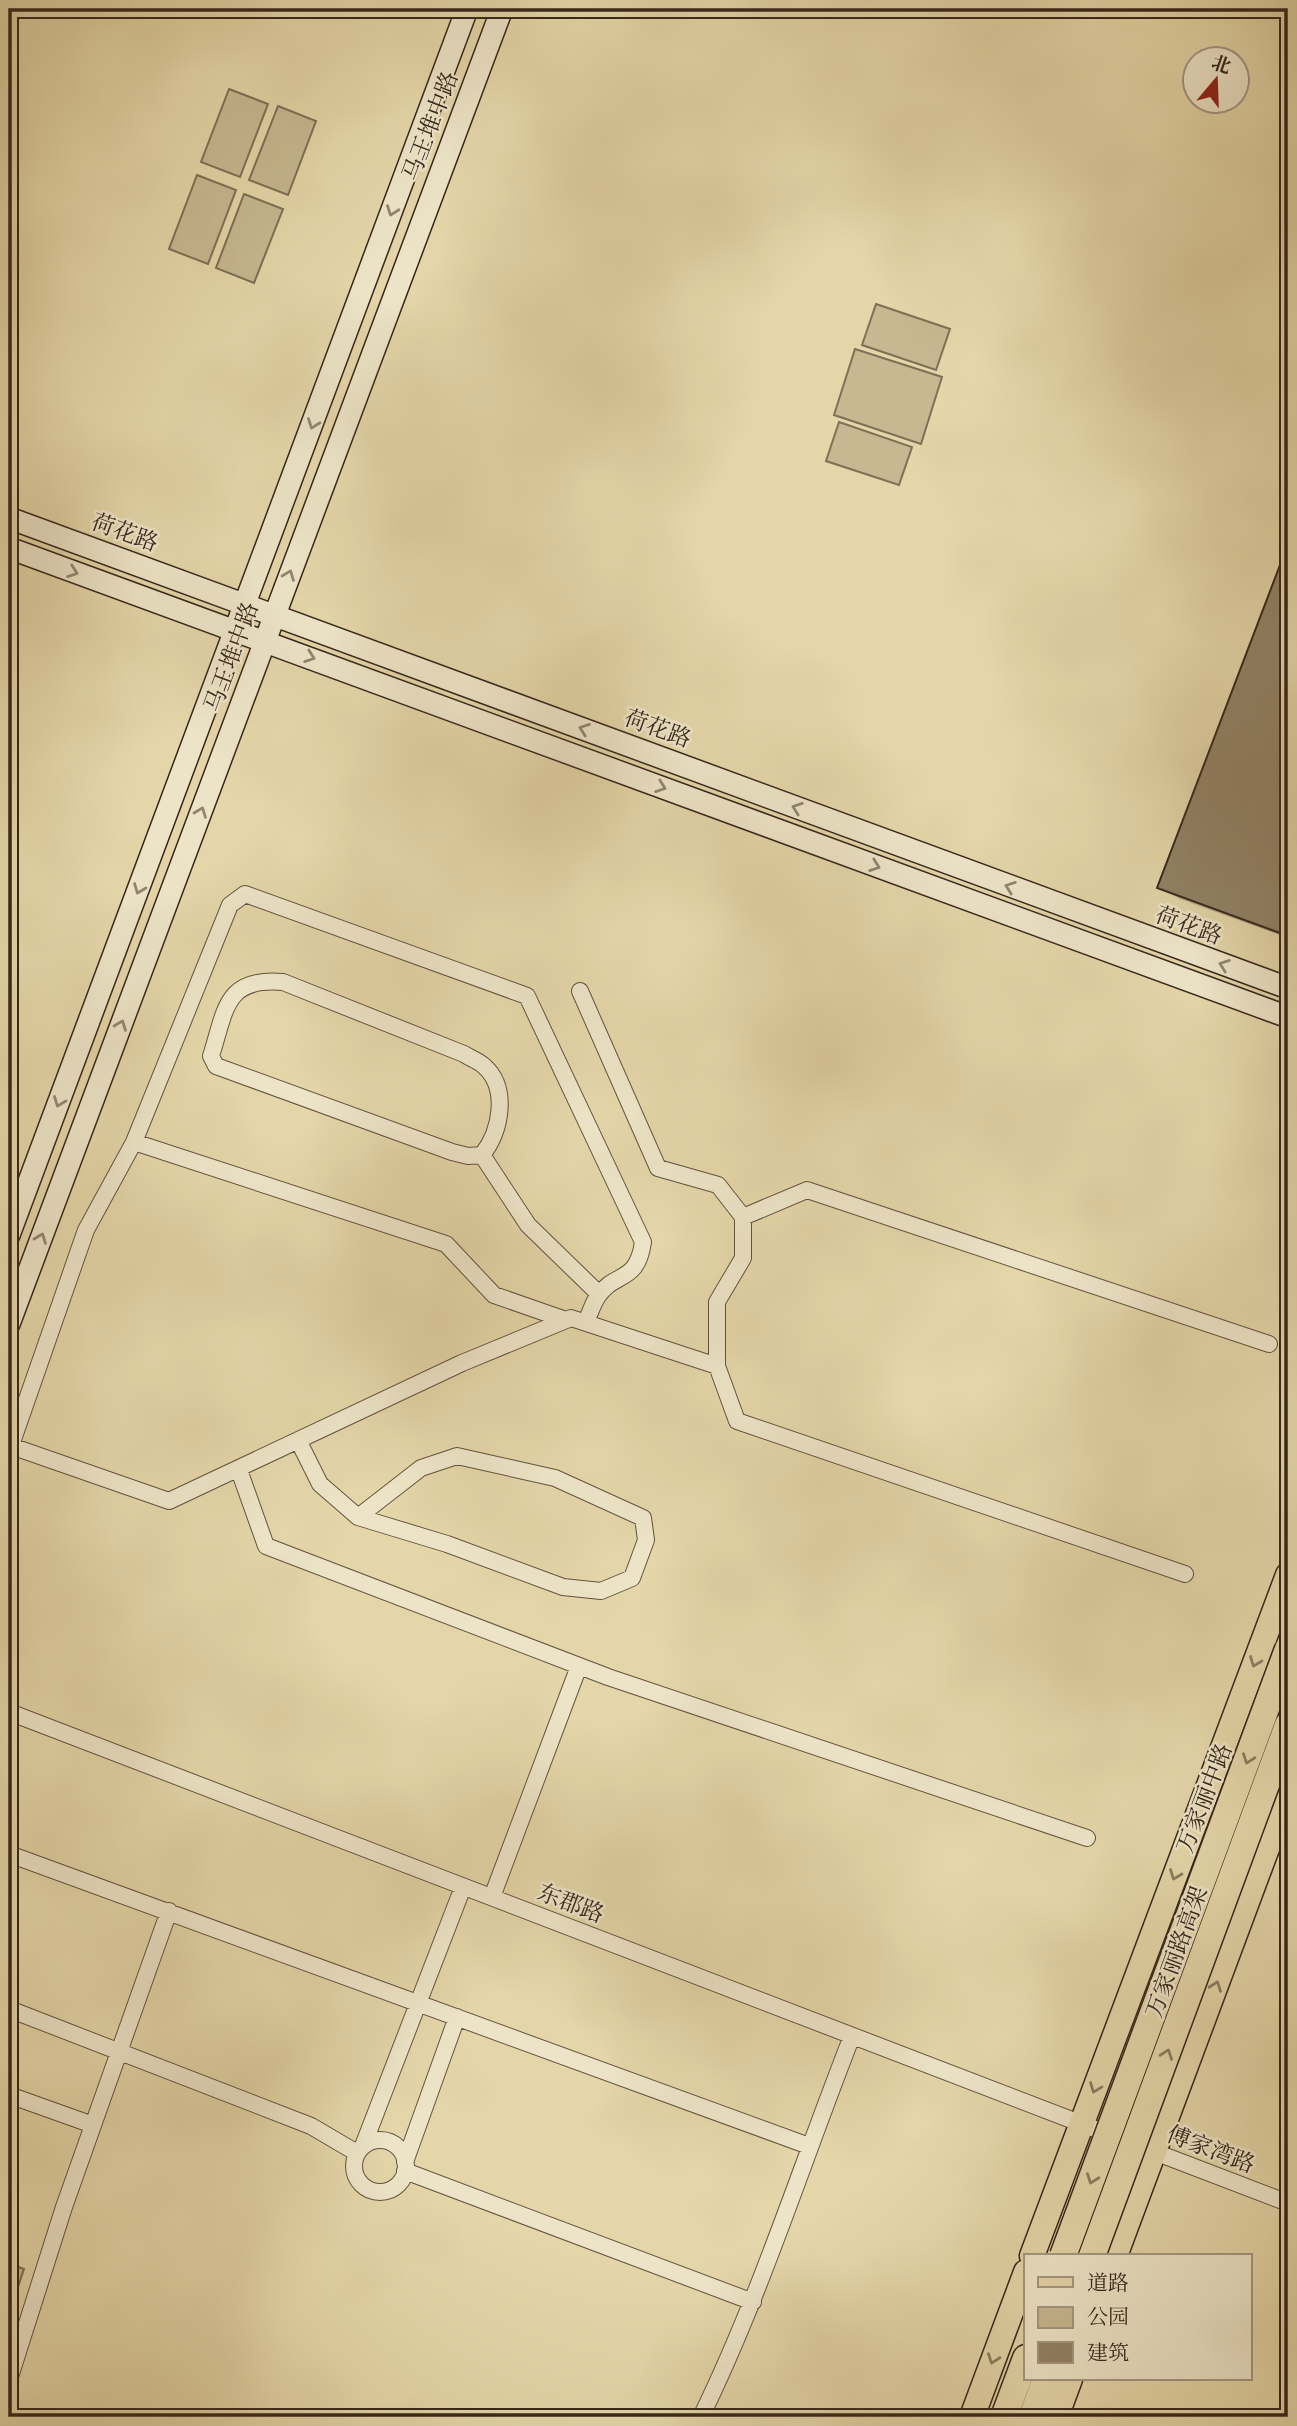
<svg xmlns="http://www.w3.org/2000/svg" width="1297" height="2426" font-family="'IM FELL Double Pica','Noto Serif SC',serif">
  <rect width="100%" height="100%" fill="#e4d6a9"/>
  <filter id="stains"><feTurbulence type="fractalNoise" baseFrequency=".00286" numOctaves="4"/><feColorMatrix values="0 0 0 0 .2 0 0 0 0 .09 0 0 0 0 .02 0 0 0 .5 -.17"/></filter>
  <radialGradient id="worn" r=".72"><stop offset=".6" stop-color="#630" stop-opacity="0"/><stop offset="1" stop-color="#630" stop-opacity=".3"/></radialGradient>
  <path fill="#c7b891" stroke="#7f7056" stroke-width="2" d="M229 89 268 104 240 177 201 162Z
    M278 106 316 121 288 195 249 180Z
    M197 175 236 190 208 264 169 249Z
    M244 194 283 209 254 283 216 268Z
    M876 304 950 329 936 370 862 345Z
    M855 349 942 377 921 444 834 415Z
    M839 422 912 447 899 485 826 461Z
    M9 2264 24 2269 11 2308H9Z"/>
  <path fill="#0003" d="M1288 549V938L1180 899 1160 888Z"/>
  <path fill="#918265" stroke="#37271b" stroke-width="2" d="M1288 544V936L1157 888Z"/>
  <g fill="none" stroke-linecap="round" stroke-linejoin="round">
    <defs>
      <path id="minor" d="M580 991 658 1168 718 1185 743 1217V1258L717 1302V1366
        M134 1142 446 1244 494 1295 563 1319
        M482 1155C501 1131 509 1088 484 1066 479 1061 470 1058 464 1054L283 982C225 977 226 1009 211 1056L216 1066 452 1152 468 1156 482 1155 528 1225 599 1294
        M743 1217 807 1190 1269 1344
        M298 1440 320 1484 358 1517 447 1544 563 1587 601 1591 632 1578 646 1540 643 1518 555 1478 457 1456 421 1468 358 1517
        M11 1446 169 1501 462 1363 571 1318 717 1366 737 1421 1185 1574
        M9 1451 86 1230 134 1142 230 905 245 894 527 996 643 1242C637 1284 615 1271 598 1296 593 1303 590 1313 586 1322
        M239 1470 266 1546 608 1677 1087 1838
        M9 1712 1116 2137
        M9 1854 809 2146
        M492 1897 579 1666
        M9 2009 311 2126 357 2153
        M9 2095 93 2125
        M354 2166a26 26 0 1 1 52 0a26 26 0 1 1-52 0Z
        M363 2146 463 1887
        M1147 2149 1288 2203
        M405 2162 457 2017
        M405 2171 753 2302
        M9 2380 64 2207 169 1911
        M701 2417C761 2294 802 2163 852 2036"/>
      <path id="secondary" d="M9 518 1288 988
        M9 548 1288 1017
        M9 1235 467 9
        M9 1324 502 9"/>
      <path id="primary" d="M1032 2256 1288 1575
        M1115 2256 1288 1792
        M972 2417 1026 2272
        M1056 2417 1070 2379"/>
      <path id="trunk" d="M1004 2417 1026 2358
        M1032 2417 1046 2379"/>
    </defs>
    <use href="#minor" stroke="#62533e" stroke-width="18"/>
    <use href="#secondary" stroke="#37271b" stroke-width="24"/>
    <use href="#primary" stroke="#37271b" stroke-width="27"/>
    <use href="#trunk" stroke="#37271b" stroke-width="29"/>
    <use href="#minor" stroke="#ede4c7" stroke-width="16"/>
    <use href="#secondary" stroke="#ede4c7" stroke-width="21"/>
    <use href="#primary" stroke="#e4d6a9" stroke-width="24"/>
    <use href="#trunk" stroke="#e4d6a9" stroke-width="26"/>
    <defs>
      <path id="trunk-bridge" d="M1063 2256 1288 1649
        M1092 2256 1288 1725"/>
    </defs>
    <use href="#trunk-bridge" stroke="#37271b" stroke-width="29" stroke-linecap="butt"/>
    <use href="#trunk-bridge" stroke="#e4d6a9" stroke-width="26"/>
  </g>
  <defs><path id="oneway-chevron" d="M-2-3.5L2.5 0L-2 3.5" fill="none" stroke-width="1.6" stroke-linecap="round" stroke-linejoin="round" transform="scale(1.75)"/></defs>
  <g stroke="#928671">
    <use href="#oneway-chevron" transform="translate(392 211) rotate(110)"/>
    <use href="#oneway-chevron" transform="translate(313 424) rotate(110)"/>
    <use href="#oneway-chevron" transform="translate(73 572) rotate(20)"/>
    <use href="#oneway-chevron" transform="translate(289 575) rotate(-69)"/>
    <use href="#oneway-chevron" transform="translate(310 657) rotate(20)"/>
    <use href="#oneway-chevron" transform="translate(584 729) rotate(-160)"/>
    <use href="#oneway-chevron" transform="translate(661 787) rotate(20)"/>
    <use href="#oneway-chevron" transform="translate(797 808) rotate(-160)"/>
    <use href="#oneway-chevron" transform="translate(201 812) rotate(-69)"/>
    <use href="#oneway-chevron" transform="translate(875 866) rotate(20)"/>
    <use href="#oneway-chevron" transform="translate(1010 887) rotate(-160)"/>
    <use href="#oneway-chevron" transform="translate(139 889) rotate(111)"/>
    <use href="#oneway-chevron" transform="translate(1224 965) rotate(-160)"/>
    <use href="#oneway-chevron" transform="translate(121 1025) rotate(-69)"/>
    <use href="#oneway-chevron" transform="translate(59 1102) rotate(111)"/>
    <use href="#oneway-chevron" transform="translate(41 1238) rotate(-69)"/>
  </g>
  <g stroke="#8e7e62">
    <use href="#oneway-chevron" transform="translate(1255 1662) rotate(111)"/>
    <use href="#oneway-chevron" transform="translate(1248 1759) rotate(110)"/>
    <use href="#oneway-chevron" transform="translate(1175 1875) rotate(111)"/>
    <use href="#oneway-chevron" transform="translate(1216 1986) rotate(-70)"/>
    <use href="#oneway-chevron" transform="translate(1167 2054) rotate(-70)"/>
    <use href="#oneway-chevron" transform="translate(1095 2088) rotate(111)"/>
    <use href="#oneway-chevron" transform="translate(1092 2179) rotate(110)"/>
    <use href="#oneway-chevron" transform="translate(993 2359) rotate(110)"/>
  </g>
  <g text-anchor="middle" stroke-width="5" stroke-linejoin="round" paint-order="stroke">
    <g font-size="23" fill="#37271b" stroke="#ede4c7">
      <text transform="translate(430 126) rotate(-69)" y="8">马王堆中路</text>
      <text transform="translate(125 532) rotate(20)" y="8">荷花路</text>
      <text transform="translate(231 657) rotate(-70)" y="8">马王堆中路</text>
      <text transform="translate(658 728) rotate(20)" y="8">荷花路</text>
      <text transform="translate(1189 925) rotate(20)" y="8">荷花路</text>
      <text transform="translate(1204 1798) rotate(-69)" y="8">万家丽中路</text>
      <text transform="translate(571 1903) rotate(21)" y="8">东郡路</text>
      <text transform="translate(1176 1952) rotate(-70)" y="8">万家丽路高架</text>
      <text transform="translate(1211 2149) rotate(21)" y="8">傅家湾路</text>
    </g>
  </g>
  <rect width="1297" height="2426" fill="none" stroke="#e4d6a9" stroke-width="35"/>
  <rect x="10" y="10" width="1276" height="2405" fill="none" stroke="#37271b" stroke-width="3.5"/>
  <rect x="18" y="18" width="1262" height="2391" fill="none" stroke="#37271b" stroke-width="2"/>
  <rect x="1024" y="2254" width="228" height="126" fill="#ede4c7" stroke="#a49882" stroke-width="2"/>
  <rect x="1038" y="2277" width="35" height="10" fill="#e4d6a9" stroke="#a49882" stroke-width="2"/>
  <text x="1087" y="2290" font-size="21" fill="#37271b">道路</text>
  <rect x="1038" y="2307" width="35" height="21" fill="#c7b891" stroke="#a49882" stroke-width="2"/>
  <text x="1087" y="2324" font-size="21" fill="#37271b">公园</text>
  <rect x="1038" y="2342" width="35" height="21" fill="#918265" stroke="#a49882" stroke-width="2"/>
  <text x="1087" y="2360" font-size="21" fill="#37271b">建筑</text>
  <g transform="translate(1216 80) rotate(19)"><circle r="33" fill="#ede4c7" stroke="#a49882" stroke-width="2"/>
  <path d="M0-5L12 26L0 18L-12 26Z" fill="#8f2418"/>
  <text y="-10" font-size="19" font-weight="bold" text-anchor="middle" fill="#37271b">北</text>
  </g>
  <rect width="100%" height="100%" filter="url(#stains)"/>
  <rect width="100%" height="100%" fill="url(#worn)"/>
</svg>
